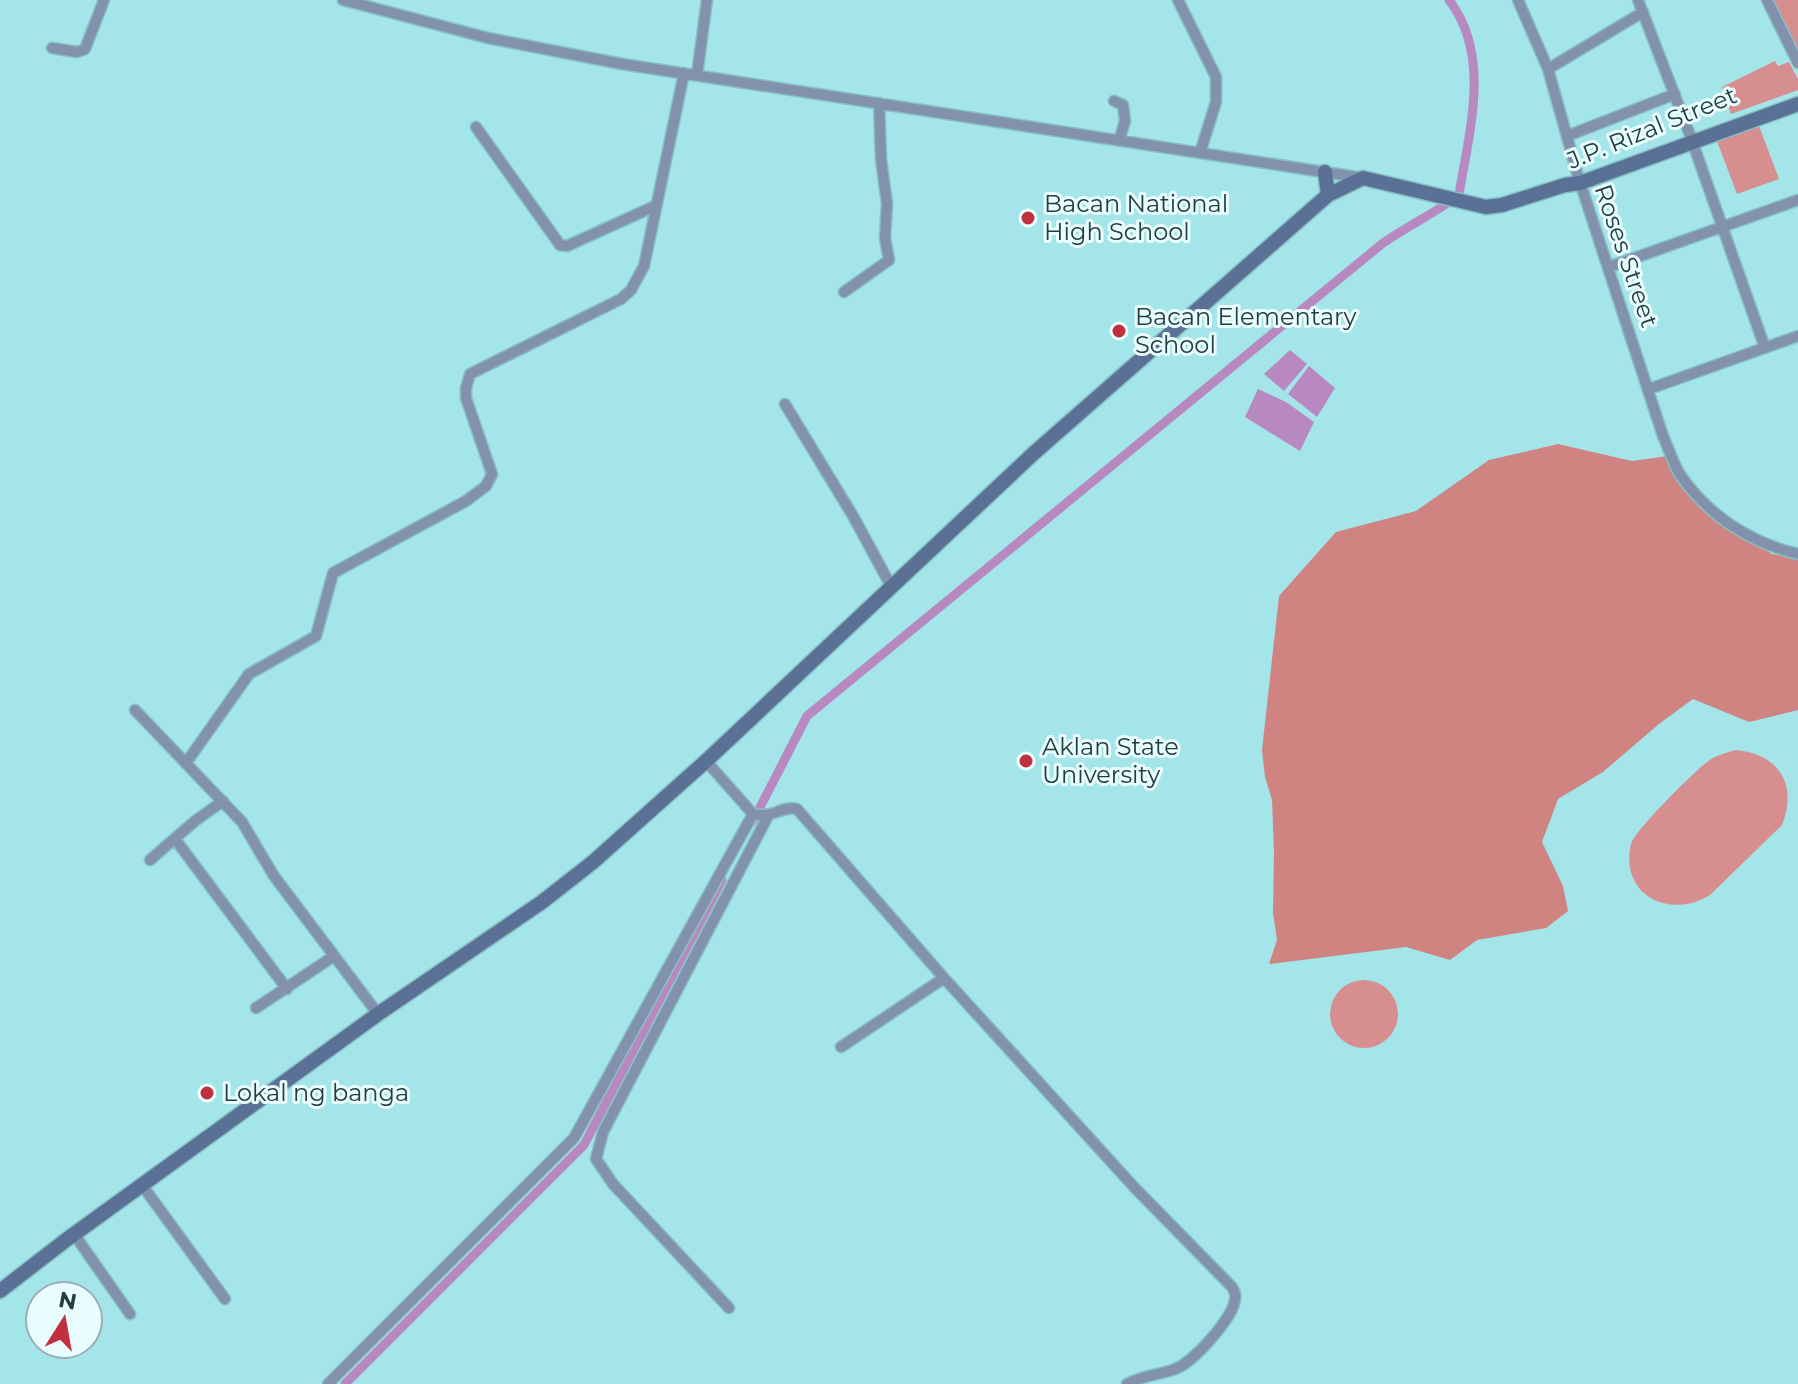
<svg xmlns="http://www.w3.org/2000/svg" width="1798" height="1384" font-family="Montserrat,sans-serif">
  <rect width="100%" height="100%" fill="#a3e5e9"/>
  <path fill="#d68f8e" d="M1772 0H1798V52Z
    M1775 61 1778 66 1789 62 1798 79V90L1731 114 1722 87Z
    M1759 126 1779 179 1737 194 1717 141Z
    M1736 750C1779 754 1798 785 1782 825L1710 895C1670 920 1619 895 1631 844 1635 830 1693 773 1707 762 1716 755 1726 753 1736 750Z
    M1330 1014a34 34 0 1 1 68 0a34 34 0 1 1-68 0Z"/>
  <path fill="#d08482" d="M1558 444 1632 461 1668 456 1679 484 1718 519 1772 554 1798 557V710L1749 722 1693 699 1659 724 1603 772 1558 799 1542 842 1563 886 1568 911 1546 928 1477 940 1450 960 1406 947 1269 964 1277 940 1273 913 1274 852 1272 800 1265 777 1262 750 1279 596 1336 532 1416 511 1489 460Z"/>
  <path fill="#b889c1" d="M1290 350 1307 364 1284 391 1264 374Z
    M1309 366 1335 388 1317 417 1288 394Z
    M1258 389 1286 402 1314 422 1300 451 1245 417Z"/>
  <g fill="none" stroke-linecap="round" stroke-linejoin="round">
    <path stroke="#b889c1" stroke-width="9" d="M753 821 807 716 1383 243C1408 226 1435 213 1459 195 1469 131 1492 56 1449 0
      M345 1384 584 1145 722 880"/>
    <defs>
      <path id="minor" d="M343 0 488 38 622 64 1363 178
        M1178 0 1216 77V102L1200 153
        M1518 0 1548 69 1578 176 1663 436C1669 449 1673 464 1681 476 1709 516 1751 543 1798 554
        M1638 0 1690 135 1765 348
        M1767 0 1798 63
        M52 48 77 52 85 49 104 0
        M1548 69 1643 12
        M697 75 707 0
        M1114 101 1123 105 1125 121 1120 138
        M476 127 560 245 567 246 655 206
        M1567 136 1675 94
        M1609 267 1798 200
        M844 292 889 260 885 238 887 204 881 159 879 103
        M1649 389 1798 336
        M785 404 853 516 891 586
        M135 710 242 822 274 876 378 1014
        M706 761 753 814C774 819 782 805 797 809L944 978 1134 1187 1232 1287C1234 1290 1236 1295 1235 1299 1234 1317 1193 1363 1175 1369 1159 1375 1143 1375 1127 1384
        M186 763 249 674 316 636 333 573 466 501 486 486 492 474 466 398V388L470 374 621 299 631 290 644 266 684 73
        M175 839 287 989
        M150 860 195 821 223 801
        M256 1008 334 956
        M841 1047 944 978
        M142 1185 225 1299
        M74 1234 130 1314
        M729 1308 613 1184 596 1159 603 1132 768 816
        M328 1384 574 1138 753 814"/>
      <path id="secondary" d="M1325 172 1328 195
        M0 1291 66 1240 378 1014 542 902 593 862 706 761 1034 453 1328 195 1363 178 1486 207 1502 205 1565 185 1580 183 1798 104"/>
    </defs>
    <use href="#minor" stroke="#87c0c4" stroke-width="13"/>
    <use href="#secondary" stroke="#87c0c4" stroke-width="17"/>
    <use href="#minor" stroke="#8292ac" stroke-width="10"/>
    <use href="#secondary" stroke="#5a7095" stroke-width="14"/>
  </g>
  <g fill="#c1303e" stroke="#eafdfe" stroke-width="3">
    <circle cx="1028" cy="218" r="8"/>
    <circle cx="1119" cy="331" r="8"/>
    <circle cx="1026" cy="761" r="8"/>
    <circle cx="207" cy="1093" r="8"/>
  </g>
  <g text-anchor="middle" stroke-width="6" stroke-linejoin="round" paint-order="stroke">
    <g font-size="24" fill="#233e40" stroke="#eafdfe">
      <text transform="translate(1652 128) rotate(-22)" y="8">J.P. Rizal Street</text>
      <text transform="translate(1626 256) rotate(71)" y="8">Roses Street</text>
    </g>
    <g font-size="24" fill="#233e40" stroke="#eafdfe" text-anchor="start">
      <text x="1044" y="212">Bacan National<tspan x="1044" dy="28">High School</tspan></text>
      <text x="1135" y="325">Bacan Elementary<tspan x="1135" dy="28">School</tspan></text>
      <text x="1042" y="755">Aklan State<tspan x="1042" dy="28">University</tspan></text>
      <text x="223" y="1101">Lokal ng banga</text>
    </g>
  </g>
  <g transform="translate(64 1320) rotate(11)"><circle r="38" fill="#eafdfe" stroke="#9ab1b2" stroke-width="2"/>
  <path d="M0-6L14 30L0 20L-14 30Z" fill="#c1303e"/>
  <text y="-12" font-size="22" font-weight="bold" text-anchor="middle" fill="#233e40">N</text>
  </g>
</svg>
